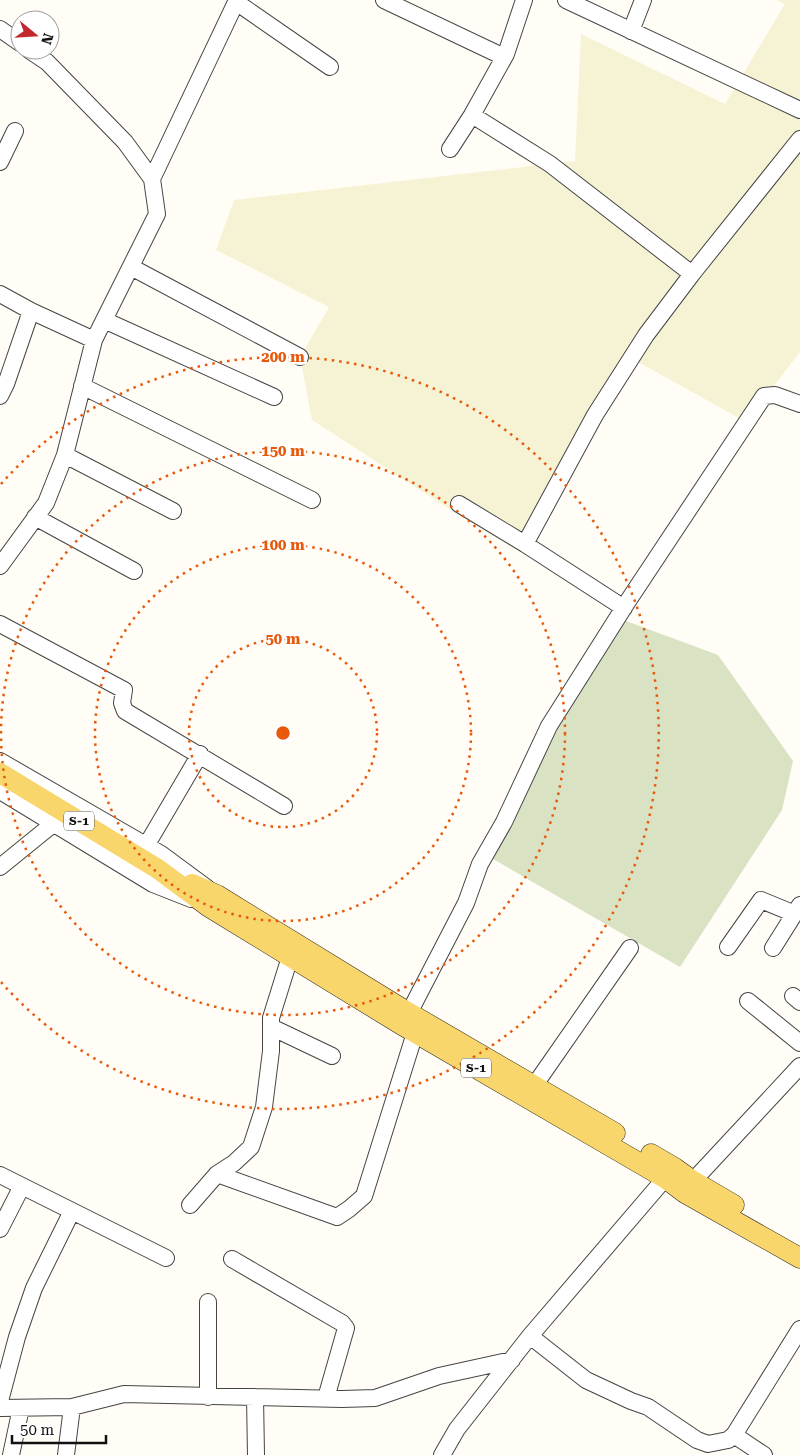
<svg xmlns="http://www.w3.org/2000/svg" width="800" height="1455" font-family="'Roboto Serif',serif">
  <rect width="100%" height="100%" fill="#fffdf5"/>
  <path fill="#f6f3d4" d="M777 0H800V352L746 422 631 358 522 550 454 512 312 420 300 357 329 307 216 250 234 200 575 161 581 34 725 104 785 4Z"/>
  <path fill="#d9e3c4" d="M618 618 718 655 793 761 782 810 680 967 486 855Z"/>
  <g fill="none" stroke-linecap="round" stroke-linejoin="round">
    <defs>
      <path id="minor" d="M384 0 504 57
        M566 0 800 110
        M236 2 330 67
        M0 29 20 43
        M631 31 643 0
        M29 50 47 62 125 142 152 179
        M472 115 550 164 692 274
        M450 149 472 115 506 54 524 0
        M0 162 15 131
        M131 267 300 357
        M0 294 31 311 94 340
        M104 320 274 397
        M82 386 312 500
        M0 396 6 384 31 311
        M65 455 173 511
        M459 504 525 544 624 608
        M35 517 134 571
        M525 544 595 415 646 335 692 274 800 139
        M0 566 46 503 65 455 94 340 157 214 152 179 237 0
        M0 624 124 690 122 703 125 711 284 806
        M0 761 161 854 207 888
        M0 791 153 884 191 899
        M146 846 200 754
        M0 867 53 824
        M728 947 761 900 795 914
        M773 948 800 905
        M793 996 800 1002
        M748 1001 800 1043
        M409 1013 466 903 480 864 504 822 549 726 628 601 764 396 775 395 800 404
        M271 1027 332 1056
        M534 1086 630 948
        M217 1174 337 1217 349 1209 364 1196 415 1033
        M0 1175 166 1258
        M693 1181 800 1066
        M190 1205 217 1174 234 1163 251 1147 264 1107 271 1051V1018L290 957
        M0 1229 22 1186
        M232 1259 342 1323 346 1328 326 1398
        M530 1336 586 1380 631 1401 648 1407 697 1440 708 1444 728 1440 734 1435 764 1455
        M208 1397V1302
        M255 1397 256 1455
        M0 1401 17 1337 34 1288 72 1211
        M0 1408 72 1407 124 1394 342 1399 375 1398 439 1376 512 1360
        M734 1435 800 1329
        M11 1455 21 1408
        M66 1455 72 1407
        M442 1455 457 1429 530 1336 673 1169"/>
      <path id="major" d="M0 773 158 869 209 907 402 1025 665 1178 685 1193 800 1258
        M192 884 217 895 409 1013 615 1133
        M651 1154 675 1168 693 1181 734 1205"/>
    </defs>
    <use href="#minor" stroke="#444" stroke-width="18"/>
    <use href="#major" stroke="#222" stroke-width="21"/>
    <use href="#minor" stroke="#fff" stroke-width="16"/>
    <use href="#major" stroke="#f9d66b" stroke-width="20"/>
  </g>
  <g fill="none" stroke="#e8590c" stroke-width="2.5" stroke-dasharray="2.5 5">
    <circle cx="283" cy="733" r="94"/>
    <circle cx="283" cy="733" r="188"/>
    <circle cx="283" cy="733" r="282"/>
    <path d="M1 484A376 376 0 1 1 1 982"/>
  </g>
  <g text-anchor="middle" stroke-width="5" stroke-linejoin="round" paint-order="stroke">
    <g fill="#fff" stroke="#585858" stroke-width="1">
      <rect x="64" y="811.5" width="30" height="19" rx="4"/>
      <rect x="461" y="1058.5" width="30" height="19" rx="4"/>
    </g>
    <g font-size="12" font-weight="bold" fill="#111">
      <text x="79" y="825">S-1</text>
      <text x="476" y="1072">S-1</text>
    </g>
  </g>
  <circle cx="283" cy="733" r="8" fill="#e8590c" stroke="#fff" stroke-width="2.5"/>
  <g font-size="15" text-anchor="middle" font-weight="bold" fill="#e8590c" stroke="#fff" stroke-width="5" stroke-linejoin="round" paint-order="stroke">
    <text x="283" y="362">200 m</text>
    <text x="283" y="456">150 m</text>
    <text x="283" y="550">100 m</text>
    <text x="283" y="644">50 m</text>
  </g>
  <g transform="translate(35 35) rotate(108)"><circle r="24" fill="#ffffff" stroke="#a0a0a0"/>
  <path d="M0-4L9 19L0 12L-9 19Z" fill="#c4262e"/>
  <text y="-8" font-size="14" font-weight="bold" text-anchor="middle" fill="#111111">N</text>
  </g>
  <path d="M12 1435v8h94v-8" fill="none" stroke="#111111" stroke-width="2.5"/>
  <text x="20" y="1435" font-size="15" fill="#111111" stroke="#ffffff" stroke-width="4" paint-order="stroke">50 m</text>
</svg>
